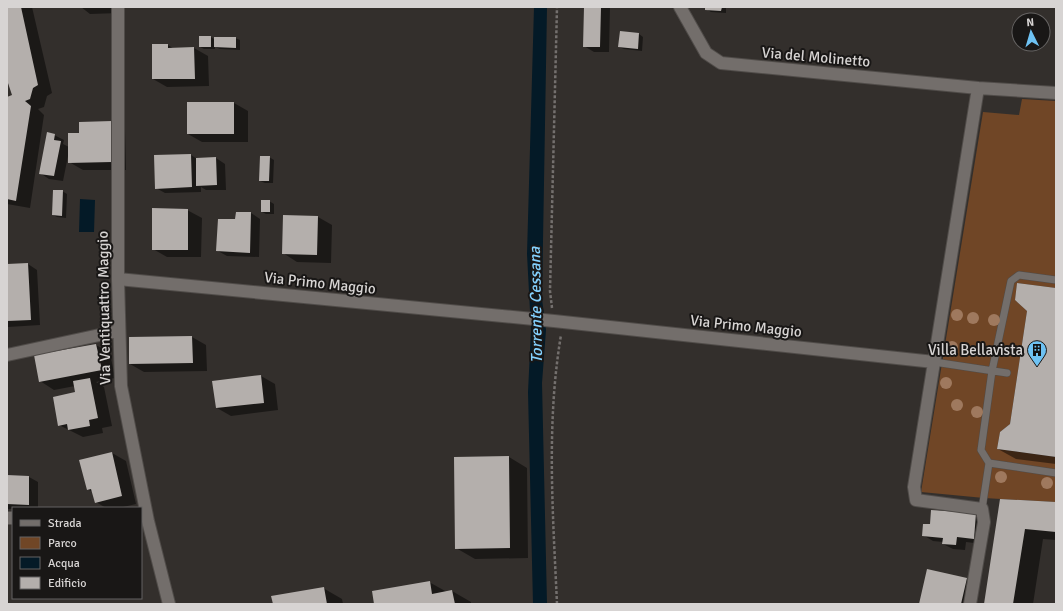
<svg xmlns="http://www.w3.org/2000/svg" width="1063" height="611" font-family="Signika,sans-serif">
  <rect width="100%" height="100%" fill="#332f2c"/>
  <path fill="#704626" d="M1022 99 1056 101V288L1017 283 1015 300 1027 311 1010 424 1000 432 997 449 1056 457V502L984 498 921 492 983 112 1019 115Z"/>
  <path fill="#041a27" d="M534 7H547L542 299 546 330 542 383 547 604H533L528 392 531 330 527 254Z
    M80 199 95 200 94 232H79Z"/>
  <path fill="#0007" d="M7 7H32L52 93 47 96 44 107 38 109 44 115 30 208 7 204V98L13 96 7 77Z
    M81 7H120V13L90 14Z
    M585 7H610L609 52H594L584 46Z
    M706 7H726V13L711 12 706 9Z
    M621 32 639 34 643 37 642 51 624 49 619 47Z
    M211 37 215 40 235 38 240 40V50L220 49 215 47V49H204L200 47Z
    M168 45 174 49 194 48 208 56 209 86 167 87 153 79Z
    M188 103H234L248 111V142H202L188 134Z
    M111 122 125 130 126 170H83L69 162 68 156 63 181 49 179 40 173 54 135 64 140 63 144 69 147Z
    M191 155 197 159 216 158 225 164 226 190H206L201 187V192L165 193 156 188Z
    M269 157 274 160 273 183H265L260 181Z
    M62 191 67 194 66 218 57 217 53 215Z
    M269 201 274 204V214H266L262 212Z
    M187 210 202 218 201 257H167L153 249Z
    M251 213 260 219 259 257 227 256 218 251 236 220Z
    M318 217 332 225 331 263 297 262 283 253Z
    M28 264 37 270 40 325 8 327 7 265Z
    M1056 289V464L1016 459 998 449 1011 424Z
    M192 337 206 345 207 371 144 372 130 364V338Z
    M96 345 110 353 115 378 96 382 104 387 112 426 102 428 103 433 83 437 59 425 77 393 75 386 54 390 40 381 35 356Z
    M261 376 275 384 278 410 231 416 217 408Z
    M112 453 126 461 136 504 119 508H106L96 502 93 492 87 489Z
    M509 457 527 468 528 558 475 559 456 548Z
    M7 476 29 477 38 482V508L7 509Z
    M1001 500 1056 503V540L1043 539 1033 604H985Z
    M976 514 985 520 983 544 966 542 965 550 953 549 943 544V542L933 541 923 535 931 525Z
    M928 570 967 579 976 584 972 604H920Z
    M429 582 447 592 452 591 471 602V604H375Z
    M323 588 342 599 343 604H274Z"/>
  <path fill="#b4afac" d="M7 7H21L38 85 33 88 30 99 25 101 31 106 16 201 7 199V97L12 95 7 80Z
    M584 7H601L600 47H583Z
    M705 7H722L721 11 705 10Z
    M620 31 639 33 638 49 618 47Z
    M199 36H211V47H199Z
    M214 37H236V48L214 47Z
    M152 44H168V48L194 47 195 79H152Z
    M187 102H234V134H187Z
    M112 121V162L68 163V133H79V122Z
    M47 132 55 134 54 140 61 141 54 176 39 174Z
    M191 154 192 187 155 189 154 155Z
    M260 156H270L269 181H259Z
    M216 157 217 185 196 186V158Z
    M53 190H63L62 216 52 215Z
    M261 200H270V212H261Z
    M152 208 188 209V250H152Z
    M236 212H251L250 253 216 251 218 219H235Z
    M283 215 318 216 317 255 282 254Z
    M28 263 31 320 7 321V264Z
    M1017 283 1056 288V457L997 449 1000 432 1010 424 1027 311 1015 300Z
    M192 336 193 363 129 364V337Z
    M96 344 102 370 39 382 34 355Z
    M261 375 264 403 216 408 212 381Z
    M90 378 98 418 89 420 90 426 68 430 67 424 58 426 53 397 75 392 73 381Z
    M112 452 122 496 95 503 91 489 87 490 79 460Z
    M509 456 510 548 455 549 454 457Z
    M7 475 29 476V505L7 504Z
    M1000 499 1056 502V532L1025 529 1013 604H984Z
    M931 510 976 513 974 539 957 537 956 545 942 544 943 538 922 536 923 524H930Z
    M927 569 967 578 961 604H919Z
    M430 581 432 594 452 590 455 604H374L372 591Z
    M324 587 327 604H273L271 596Z"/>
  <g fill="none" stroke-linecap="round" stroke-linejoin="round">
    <defs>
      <path id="service" d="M934 362 1007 373
        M989 463 981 450 992 371 1011 281 1019 275 1056 280
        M982 509 989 463 1056 473"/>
      <path id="minor" d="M680 7 706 53 721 63 978 88
        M118 279 554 321 934 362
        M7 355 118 331
        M7 518H13
        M970 604 984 522 982 509 916 500 914 487 978 88 1056 93"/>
      <path id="tertiary" d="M118 7V279L121 386 148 521 169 604"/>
    </defs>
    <use href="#service" stroke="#504c49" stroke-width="8"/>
    <use href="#minor" stroke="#504c49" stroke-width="14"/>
    <use href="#tertiary" stroke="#504c49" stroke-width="14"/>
    <path stroke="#74706e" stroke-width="2.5" stroke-dasharray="3 2" stroke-linecap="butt" d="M552 308 550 291 557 7
      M557 604C553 515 546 424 561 335"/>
    <use href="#service" stroke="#736e6b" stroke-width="7"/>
    <use href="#minor" stroke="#736e6b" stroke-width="12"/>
    <use href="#tertiary" stroke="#736e6b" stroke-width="12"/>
  </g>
  <g fill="#9f795e">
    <circle cx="957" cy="315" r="6"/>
    <circle cx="973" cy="318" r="6"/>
    <circle cx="994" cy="320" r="6"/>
    <circle cx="952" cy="347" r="6"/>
    <circle cx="946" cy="383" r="6"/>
    <circle cx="957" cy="405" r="6"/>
    <circle cx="977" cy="412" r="6"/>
    <circle cx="1001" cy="477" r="6"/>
    <circle cx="1047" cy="483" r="6"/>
  </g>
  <defs>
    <symbol id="building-pin" viewBox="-11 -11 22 30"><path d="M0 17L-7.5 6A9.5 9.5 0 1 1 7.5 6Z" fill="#6ec2f3" stroke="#191716"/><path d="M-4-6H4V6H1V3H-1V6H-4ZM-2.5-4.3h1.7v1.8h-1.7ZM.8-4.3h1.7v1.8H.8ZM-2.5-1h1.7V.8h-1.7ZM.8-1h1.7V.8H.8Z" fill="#111"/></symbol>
  </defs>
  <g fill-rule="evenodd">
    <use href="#building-pin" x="1026" y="339" width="22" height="30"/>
  </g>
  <g text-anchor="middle" stroke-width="4" stroke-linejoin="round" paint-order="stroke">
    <g font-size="15" fill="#d7d4d3" stroke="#191716">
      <text transform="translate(816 57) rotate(5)" y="5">Via del Molinetto</text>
      <text transform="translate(320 283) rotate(6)" y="5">Via Primo Maggio</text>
      <text transform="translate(104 308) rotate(-91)" y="5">Via Ventiquattro Maggio</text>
      <text transform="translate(746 326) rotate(6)" y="5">Via Primo Maggio</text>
    </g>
    <g font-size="15" fill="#d7d4d3" stroke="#191716" text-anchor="end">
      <text x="1023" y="355">Villa Bellavista</text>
    </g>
    <g font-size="16" font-style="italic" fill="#84d1fe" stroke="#191716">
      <text transform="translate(535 305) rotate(-91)" y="6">Torrente Cessana</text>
    </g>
  </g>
  <rect width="1063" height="611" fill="none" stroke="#d7d4d3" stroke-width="16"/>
  <rect x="12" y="507" width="130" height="92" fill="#191716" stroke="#656362"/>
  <rect x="20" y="520" width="20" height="6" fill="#736e6b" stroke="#656362"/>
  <text x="48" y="527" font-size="12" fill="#d7d4d3">Strada</text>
  <rect x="20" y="537" width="20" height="12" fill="#704626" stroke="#656362"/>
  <text x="48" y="547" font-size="12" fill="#d7d4d3">Parco</text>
  <rect x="20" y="557" width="20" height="12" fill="#041a27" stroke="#656362"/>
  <text x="48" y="567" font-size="12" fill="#d7d4d3">Acqua</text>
  <rect x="20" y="577" width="20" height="12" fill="#b4afac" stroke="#656362"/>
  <text x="48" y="587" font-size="12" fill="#d7d4d3">Edificio</text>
  <g transform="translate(1031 32) rotate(355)"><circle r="19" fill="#191716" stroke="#656362"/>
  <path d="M0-3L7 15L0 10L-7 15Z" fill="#6ec2f3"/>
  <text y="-6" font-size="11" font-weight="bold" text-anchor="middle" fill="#d7d4d3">N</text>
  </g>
</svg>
